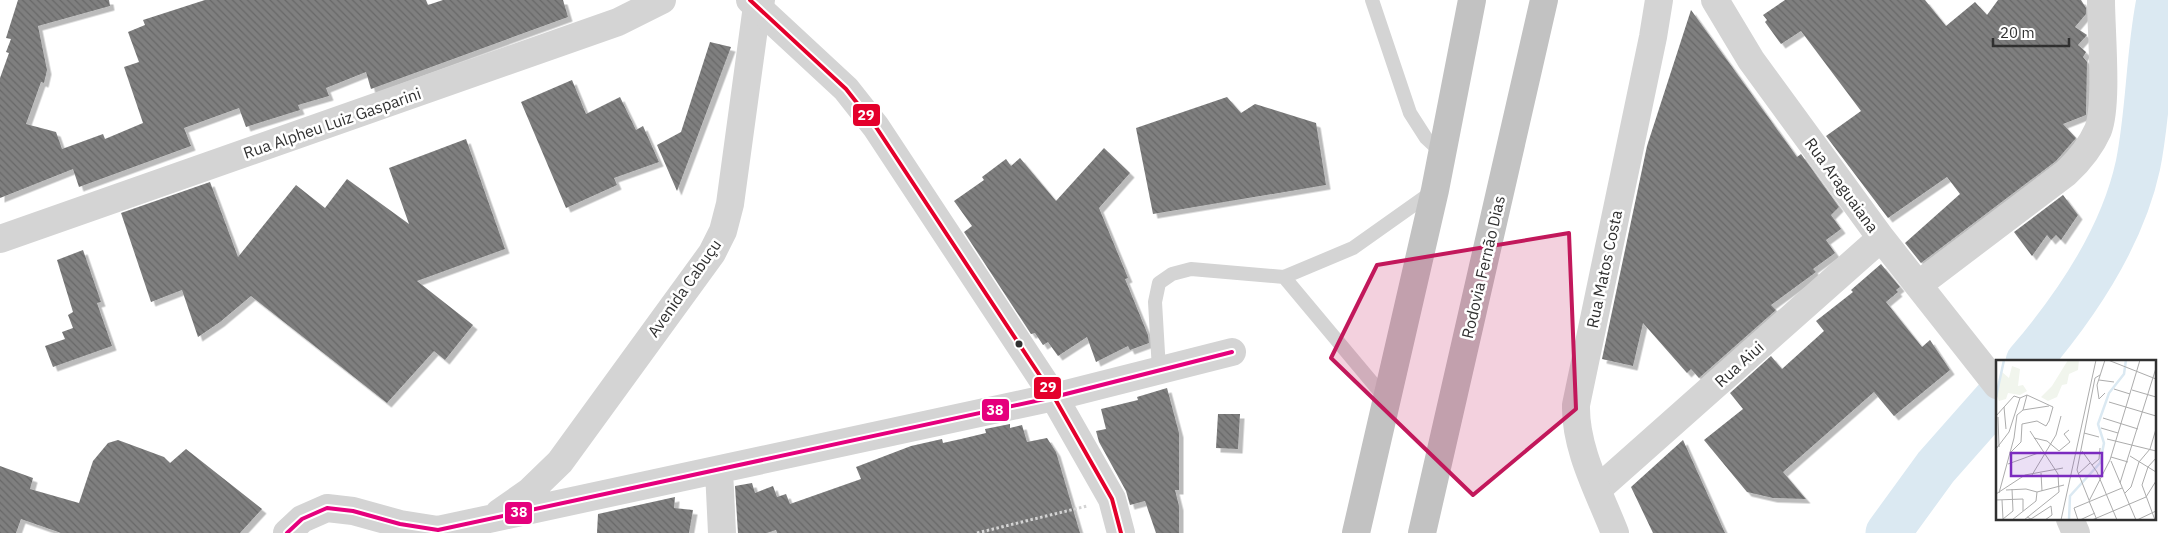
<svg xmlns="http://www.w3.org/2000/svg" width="2168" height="533" font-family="'IBM Plex Sans',sans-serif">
  <defs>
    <pattern id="building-back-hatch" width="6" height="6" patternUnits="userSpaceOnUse" patternTransform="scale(1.25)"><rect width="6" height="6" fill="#7f7f7f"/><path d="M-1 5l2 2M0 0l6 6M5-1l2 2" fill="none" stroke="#686868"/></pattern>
    <filter id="shadow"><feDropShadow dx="4.5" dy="4.5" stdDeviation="0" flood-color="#0004"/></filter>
  </defs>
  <rect width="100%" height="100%" fill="#fff"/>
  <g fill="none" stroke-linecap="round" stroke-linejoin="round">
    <path stroke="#dbe9f2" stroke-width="45" d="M2028 362C2076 306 2122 239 2138 165 2149 111 2148 54 2159 0
      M1888 533 1936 467 1997 398"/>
  </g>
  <path fill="url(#building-back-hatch)" filter="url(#shadow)" d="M18 0H109L110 6 38 26 47 70 44 83 41 82 26 124 56 132 62 149 103 134 105 139 143 123 124 67 139 62 128 32 145 25 143 20 205 0H426L428 5 443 0H563L568 17 371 89 366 72 326 88 329 96 298 105 300 110 246 127 239 108 184 128 191 146 79 187 73 169 0 198V78L9 53 6 52 11 39 6 38Z
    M1785 0H1925L1946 26 1975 2 1987 15 1998 0H2081L2086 8V14L2075 27 2087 35 2078 45 2086 52 2083 57 2087 62 2086 115 2063 124 2076 138 2056 161 1921 263 1905 243 1960 194 1947 177 1888 218 1826 136 1861 111 1801 31 1781 44 1765 22 1767 20 1763 15Z
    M1691 10 1797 157 1801 154 1839 207 1831 215 1841 229 1826 240 1835 253 1813 269 1816 272 1771 305 1776 310 1699 378 1691 369 1687 373 1643 323 1633 366 1602 359 1647 146Z
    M710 42 731 47 677 191 657 145 681 132Z
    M572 80 586 114 620 97 636 130 643 126 659 162 614 178 617 185 566 208 521 102Z
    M1227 97 1241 113 1255 104 1316 123 1326 185 1153 214 1136 128Z
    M466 139 505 249 417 281 473 325 445 360 434 351 387 403 251 296 220 322 198 337 182 290 151 302 121 213 210 182 238 257 296 185 325 208 347 179 409 224 389 168Z
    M1104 148 1130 173 1099 208 1128 278 1125 279 1148 335 1149 343 1130 350 1128 346 1096 362 1087 337 1058 356 1048 342 1043 345 1035 333 1031 334 964 232 972 226 954 201 984 180 982 177 1006 159 1011 166 1020 158 1056 201Z
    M2063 195 2078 215 2061 240 2056 235 2051 240 2047 235 2032 256 2014 232Z
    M83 250 101 302 97 303 112 346 53 367 45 346 65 339 62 332 73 328 68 315 73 312 57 260Z
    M1881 264 1900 287 1896 290 1898 292 1886 302 1922 347 1930 340 1950 370 1894 416 1874 392 1783 472 1806 499 1773 498 1747 492 1704 440 1743 409 1730 393 1771 356 1782 369 1824 331 1816 321 1853 292 1851 290Z
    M1167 388 1179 433V490H1175L1179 506V533H1156L1145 501 1130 505 1126 491 1099 442 1096 431 1106 429 1101 409 1138 400 1137 397Z
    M1218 414H1240L1238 449 1216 448Z
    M1010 424V428L1022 425 1027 442 1047 438 1056 452 1080 533H777L776 530 767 533H738L735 486 752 483 755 493 773 486 777 497 786 494 790 504 861 479 856 467 911 446 942 439 943 443 961 439 986 433 985 429Z
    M118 440 164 457 170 463 186 449 262 509 240 533H61L21 519 16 533H0V466L33 478 30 489 79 503 93 461 108 443Z
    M1683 440 1725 533H1653L1631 487Z
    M675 497 674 508 693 510 689 533H597L598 514Z"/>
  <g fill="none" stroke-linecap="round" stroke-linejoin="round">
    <path stroke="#d4d4d4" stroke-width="3" stroke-dasharray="2.5 2.5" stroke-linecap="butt" d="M977 533 1087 506"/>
    <path stroke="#d4d4d4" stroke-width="14" d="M1372 0 1410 113 1426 138 1442 153
      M1284 277 1386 399
      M1159 370 1155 302 1159 283 1172 274 1191 269 1284 277 1353 248 1432 192"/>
    <path stroke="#d4d4d4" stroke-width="28" d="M1715 0 1751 60 1881 238 1997 385
      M0 239 618 22 662 0
      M1918 285 2066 173C2080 160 2090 148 2098 130 2108 104 2101 31 2101 0
      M719 470 722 533
      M1598 489 1881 238
      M499 513 529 492 560 462 712 253 723 231 730 204 757 6 761 0
      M2070 519 2076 533
      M287 533 302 519 327 508 353 511 400 524 438 530 1054 397 1232 352"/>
    <path stroke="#d4d4d4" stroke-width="28" d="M750 0 846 89 876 127 1054 397 1112 499 1121 533
      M1615 533C1599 492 1575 449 1576 405L1653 37 1659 0"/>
    <path stroke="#c2c2c2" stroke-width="28" d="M1356 533 1435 190 1472 0
      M1422 533 1544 0"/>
    <defs>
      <path id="bus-1" d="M750 0 846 89 876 127 1054 397 1112 499 1121 533"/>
      <path id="bus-2" d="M287 533 302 519 327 508 353 511 400 524 438 530 1054 397 1232 352"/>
    </defs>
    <use href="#bus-1" stroke="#fff" stroke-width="8"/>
    <use href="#bus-2" stroke="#fff" stroke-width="8"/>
    <use href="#bus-1" stroke="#e4002b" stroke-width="4"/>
    <use href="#bus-2" stroke="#e5007d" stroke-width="4"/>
  </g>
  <path fill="#c2185b" fill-opacity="0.2" stroke="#c2185b" stroke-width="4" stroke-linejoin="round" d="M1569 233 1576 409 1473 495 1331 358 1377 265Z"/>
  <circle fill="#303030" stroke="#fff" stroke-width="2" cx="1019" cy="344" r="4.5"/>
  <g text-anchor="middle" stroke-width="5" stroke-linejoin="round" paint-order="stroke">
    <g font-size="16" fill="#303030" stroke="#fff">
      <text transform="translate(332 123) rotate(-19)" y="6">Rua Alpheu Luiz Gasparini</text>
      <text transform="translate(1842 185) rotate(54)" y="6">Rua Araguaiana</text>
      <text transform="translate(1483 267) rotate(-77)" y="6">Rodovia Fernão Dias</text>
      <text transform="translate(1604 269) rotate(-78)" y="6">Rua Matos Costa</text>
      <text transform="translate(684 288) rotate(-55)" y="6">Avenida Cabuçu</text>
      <text transform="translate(1739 364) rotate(-42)" y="6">Rua Aiui</text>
    </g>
  </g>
  <g transform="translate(1996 360)">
    <rect width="160" height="160" fill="#fff"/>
    <path d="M72 0H83L82 10 73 14 71 24 66 25 61 37 52 41 45 37 56 26ZM16 6 24 9 22 26 27 25 31 31 24 35 12 33 10 39 3 41 0 34 6 12 13 18Z" fill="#f1f5ed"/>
    <path fill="none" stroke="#dbe9f2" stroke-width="2.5" d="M0 37 8 0M73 160 74 136 104 103 108 83 102 64 113 33 128 14 130 0"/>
    <path fill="none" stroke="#acacac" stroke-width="1" d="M109 0 101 25 103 39 109 33M112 0 160 19M103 20 118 22M118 29 134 34M136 30 160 37M113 42 160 56M8 47 10 69M27 50 31 35M0 56 18 36 24 38M2 57 3 87M107 58 142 69M105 68 122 73M88 73 103 77M38 78 51 81 63 91 74 82 68 74 73 70M111 79 160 91M0 89 13 72 24 38 31 35M86 91 101 112 121 160M15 92 25 82 26 64 41 61 50 66 53 61 57 47 31 35M134 96 160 112M115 97 132 102M115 101 140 160M12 104 45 92M96 105 103 99 104 88M45 113 46 131M82 114 94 103M36 115 60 75 65 56M124 123 160 8M10 130 30 129 41 132 68 125M3 133 18 78 21 55 27 50 53 46M129 133 135 127 143 102 154 89 160 69M0 134 29 115 67 108M150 137 160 121M0 140 27 139V151M6 140 7 159M93 140 81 110 99 18 104 15M31 157 35 159 55 146M7 159 17 151 16 129M16 160 40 141 41 132M28 160 63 132 62 114 34 71M49 160 56 155 55 146M65 160 100 0M82 160 78 148 126 128M84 160 99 153M96 160 150 137M101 160 93 141 114 100 144 0M141 160 160 151M159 160 146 125 152 107 160 98"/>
    <path fill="#7b2cbf" fill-opacity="0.15" stroke="#7b2cbf" stroke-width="2.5" d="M15 93H106V116H15Z"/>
    <rect width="160" height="160" fill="none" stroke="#303030" stroke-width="2.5"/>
  </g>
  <g stroke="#fff" stroke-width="2">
    <rect x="852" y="103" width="29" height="24" rx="5" fill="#e4002b"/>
    <rect x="1033" y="376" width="29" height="24" rx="5" fill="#e4002b"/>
    <rect x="981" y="398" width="29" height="24" rx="5" fill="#e5007d"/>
    <rect x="504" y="501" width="29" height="24" rx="5" fill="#e5007d"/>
  </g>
  <g font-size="14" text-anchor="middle" font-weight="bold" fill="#fff">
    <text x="866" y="120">29</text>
    <text x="1048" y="392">29</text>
    <text x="995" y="415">38</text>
    <text x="519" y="517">38</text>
  </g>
  <path d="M1993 38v8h76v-8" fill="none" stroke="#303030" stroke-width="2.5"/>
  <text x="2000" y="38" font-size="15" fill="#303030" stroke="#ffffff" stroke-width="4" paint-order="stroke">20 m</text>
</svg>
